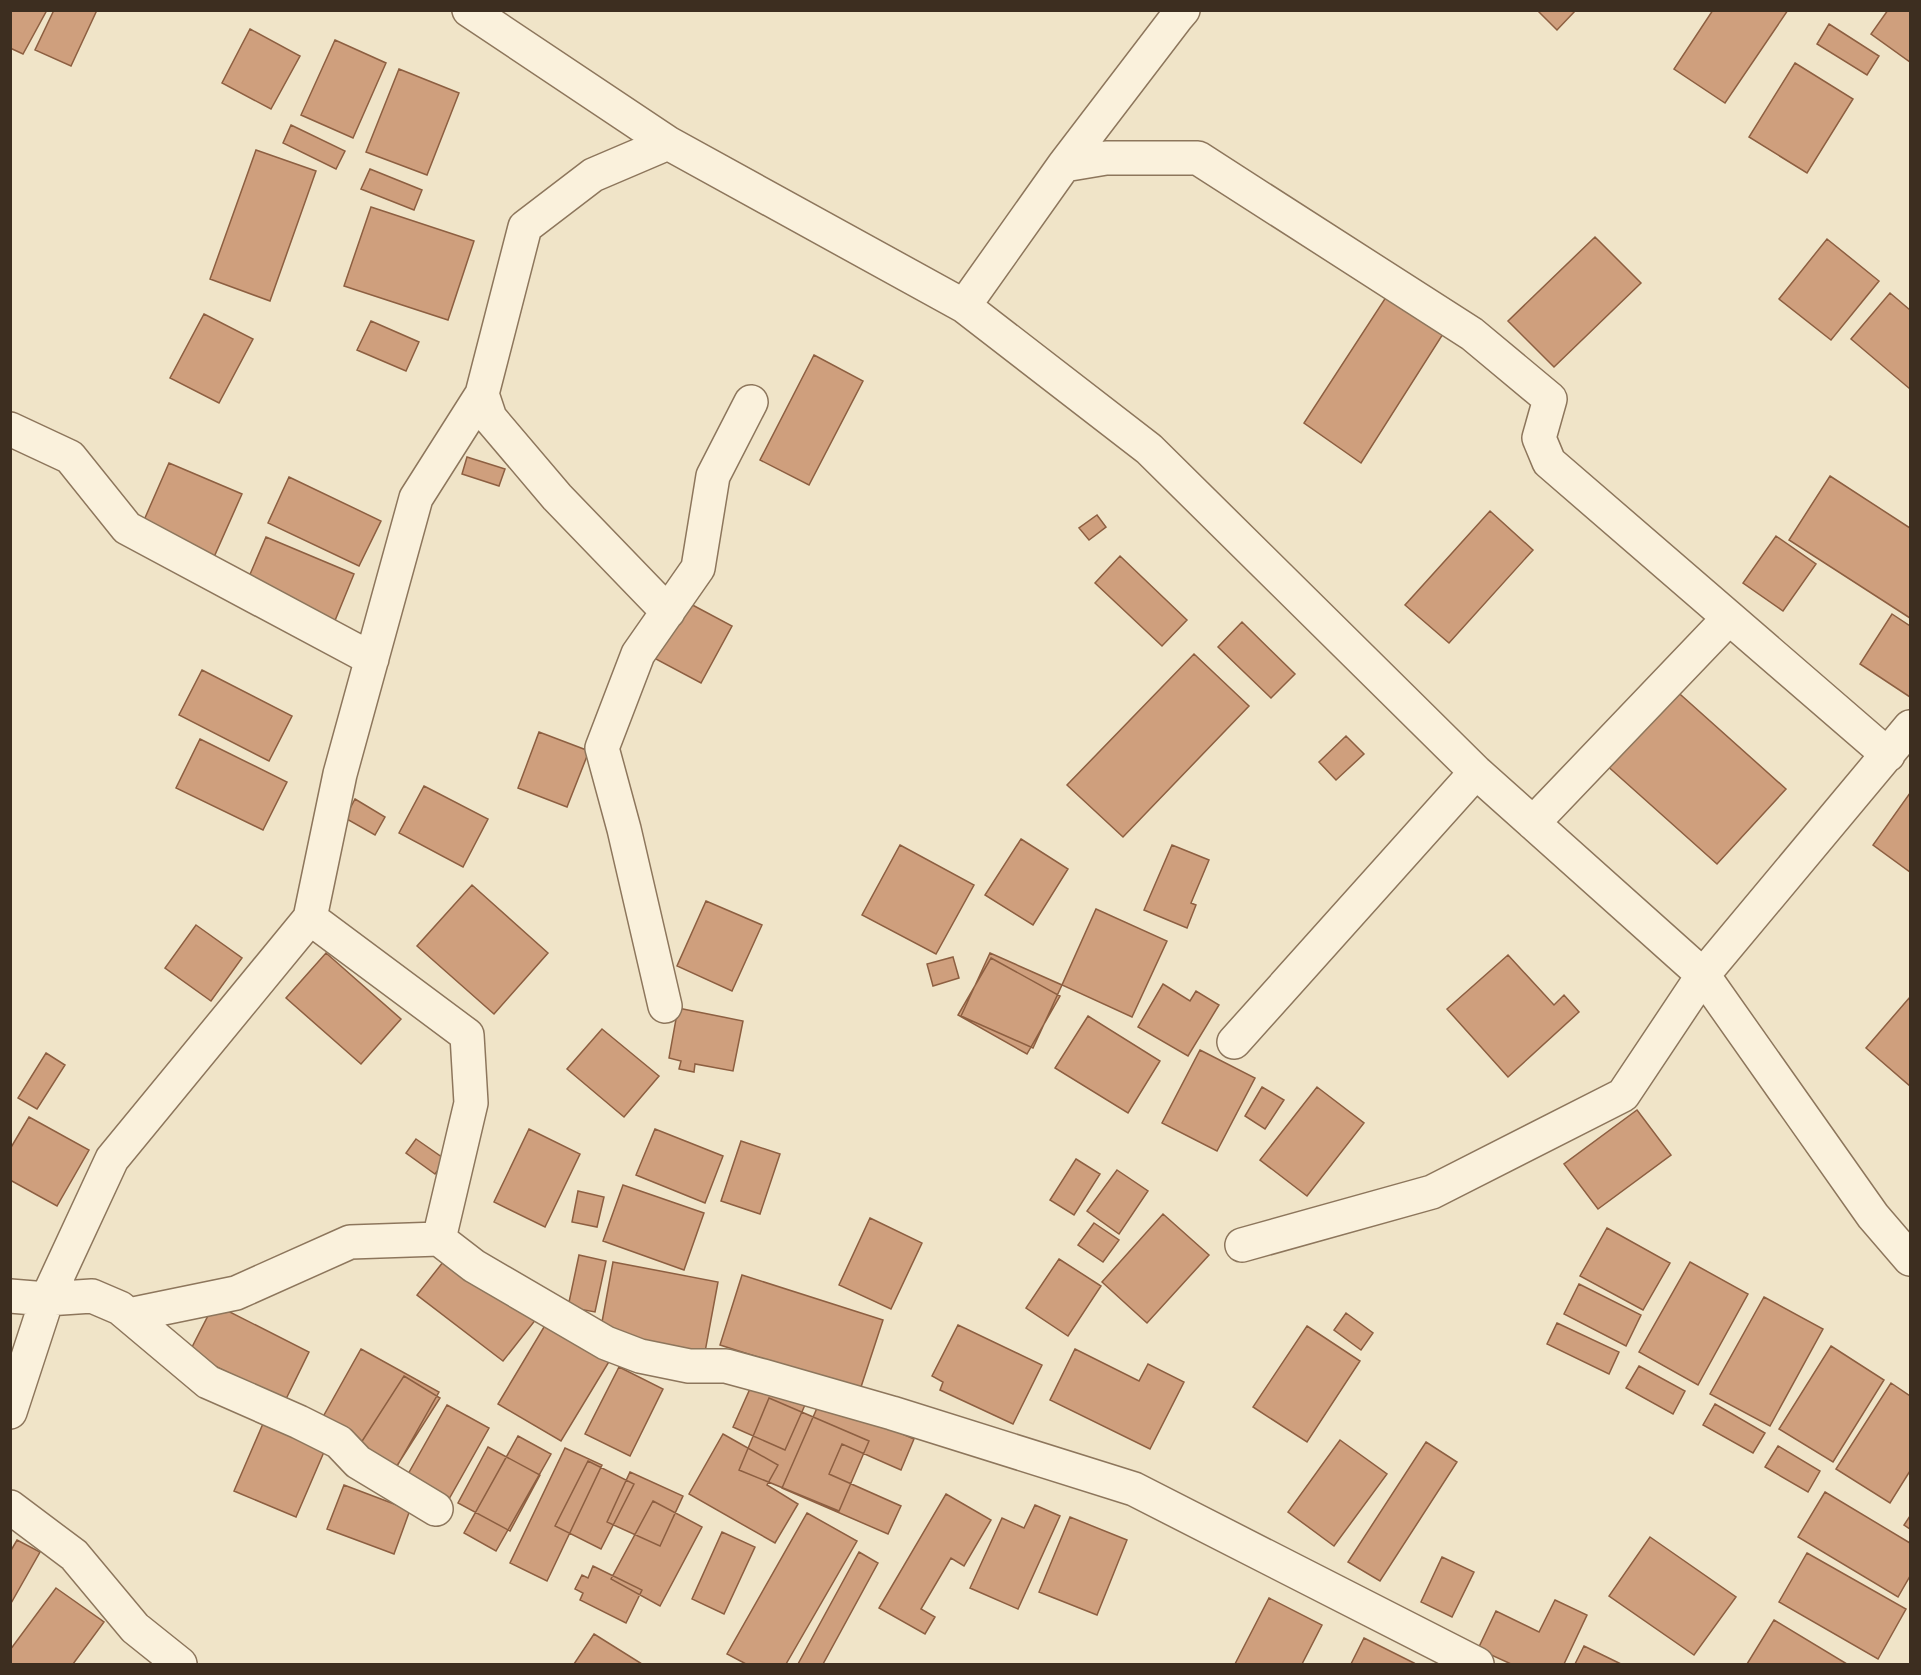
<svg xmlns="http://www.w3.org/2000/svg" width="1921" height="1675" font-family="'Source Serif 4',serif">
  <rect width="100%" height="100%" fill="#f0e4c8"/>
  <path fill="#cf9f7d" stroke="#8d5f41" stroke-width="1.5" d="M10 10H47L23 54 10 48Z
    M54 10H97L71 66 35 50Z
    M1537 10H1576L1557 30Z
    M1713 10H1788L1725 103 1674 69Z
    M1888 10H1910V62L1871 34Z
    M1829 24 1879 56 1867 75 1817 44Z
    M250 29 300 56 271 109 222 83Z
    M335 40 386 63 353 138 301 115Z
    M1795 63 1853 99 1807 173 1749 137Z
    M399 69 459 93 427 175 366 152Z
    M291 125 345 151 336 169 283 143Z
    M256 150 316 171 270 301 210 279Z
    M370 169 422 190 414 210 361 189Z
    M371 207 474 241 448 320 344 286Z
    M1595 237 1641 283 1554 367 1508 321Z
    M1827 239 1879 281 1831 340 1779 299Z
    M1390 291 1443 334 1361 463 1304 423Z
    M1890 293 1910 310V389L1851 339Z
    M204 314 253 339 219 403 170 378Z
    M371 321 419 342 406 371 357 350Z
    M814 355 863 381 809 485 760 460Z
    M467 457 505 469 499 486 462 474Z
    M169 463 242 494 214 557 141 527Z
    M1830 476 1910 528V618L1789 540Z
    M289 477 381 521 359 566 268 523Z
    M1490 511 1533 550 1449 643 1405 605Z
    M1097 515 1106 527 1089 540 1079 528Z
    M1776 536 1816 564 1783 611 1743 583Z
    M266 537 354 574 334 623 245 586Z
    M1120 556 1187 620 1162 646 1095 583Z
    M685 601 732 626 701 683 654 658Z
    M1892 614 1910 626V697L1860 664Z
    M1242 622 1295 674 1271 698 1218 647Z
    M1194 654 1249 706 1123 837 1067 785Z
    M202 670 292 716 269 761 179 715Z
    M1672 687 1786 789 1717 864 1604 763Z
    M539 732 589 751 567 807 518 788Z
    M1346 736 1364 754 1336 780 1319 762Z
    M200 739 287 782 263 830 176 788Z
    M424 786 488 819 463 867 399 833Z
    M1910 793V872L1873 845Z
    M355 799 385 817 375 835 345 818Z
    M1021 839 1068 869 1033 925 985 895Z
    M900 845 974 885 936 954 862 915Z
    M1172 845 1209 860 1191 903 1196 905 1187 928 1144 910Z
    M472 885 548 953 494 1014 417 946Z
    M706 901 762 925 732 991 677 966Z
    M1096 909 1167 941 1132 1017 1062 985Z
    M196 925 242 958 211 1001 165 968Z
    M326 953 401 1019 361 1064 286 998Z
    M990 953 1062 985 1033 1048 961 1016Z
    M1508 955 1554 1005 1564 995 1579 1012 1508 1077 1447 1009Z
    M953 957 959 978 933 986 927 964Z
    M991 958 1060 996 1027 1054 958 1015Z
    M1163 984 1190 1001 1196 991 1219 1005 1188 1056 1138 1027Z
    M1910 997V1086L1866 1048Z
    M678 1008 743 1021 733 1071 695 1064 694 1072 679 1069 681 1061 669 1058Z
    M1088 1016 1160 1061 1128 1113 1055 1068Z
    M602 1029 659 1076 624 1117 567 1069Z
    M1200 1050 1255 1078 1217 1151 1162 1123Z
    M46 1053 65 1065 37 1109 18 1098Z
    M1262 1087 1284 1100 1265 1129 1245 1116Z
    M1317 1087 1364 1123 1307 1196 1260 1160Z
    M1637 1110 1671 1155 1598 1209 1564 1164Z
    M29 1117 89 1150 57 1206 10 1180V1149Z
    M529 1129 580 1154 545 1227 494 1202Z
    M655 1129 723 1156 705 1203 636 1175Z
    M416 1139 446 1160 435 1174 406 1153Z
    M741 1141 780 1154 760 1214 721 1201Z
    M1076 1159 1100 1174 1074 1215 1050 1200Z
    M1117 1170 1148 1191 1119 1234 1087 1211Z
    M623 1185 704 1213 684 1270 603 1241Z
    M578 1191 604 1197 597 1227 572 1222Z
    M1163 1214 1209 1255 1147 1323 1102 1282Z
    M870 1218 922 1243 891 1309 839 1285Z
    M1094 1223 1119 1240 1103 1262 1078 1245Z
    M1607 1228 1670 1263 1643 1310 1580 1276Z
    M451 1252 537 1318 503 1361 417 1295Z
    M579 1255 606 1261 595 1312 568 1307Z
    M1059 1259 1101 1286 1068 1336 1026 1308Z
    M613 1262 718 1282 705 1352 600 1333Z
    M1690 1262 1748 1294 1698 1385 1639 1352Z
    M742 1275 883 1320 860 1390 720 1345Z
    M1579 1284 1641 1315 1626 1346 1564 1314Z
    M1764 1297 1823 1329 1770 1426 1710 1394Z
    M214 1304 309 1352 285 1401 189 1353Z
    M1346 1313 1373 1333 1361 1350 1334 1330Z
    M547 1322 610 1360 561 1441 498 1404Z
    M1557 1323 1619 1352 1609 1374 1547 1344Z
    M958 1325 1042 1365 1013 1424 940 1390 943 1382 932 1376Z
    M1307 1326 1360 1361 1307 1442 1253 1407Z
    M1831 1346 1884 1380 1833 1462 1779 1429Z
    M361 1349 439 1392 396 1468 319 1424Z
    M1075 1349 1139 1381 1148 1364 1184 1382 1150 1449 1050 1400Z
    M1639 1366 1685 1391 1673 1414 1626 1388Z
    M619 1367 663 1389 630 1456 585 1434Z
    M404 1376 440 1398 393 1472 357 1449Z
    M753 1382 805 1405 785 1450 733 1427Z
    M1891 1383 1910 1396V1471L1890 1503 1836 1469Z
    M769 1398 869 1441 839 1511 739 1470Z
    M821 1399 914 1439 901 1470 842 1444 829 1474 901 1506 888 1534 782 1488Z
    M1715 1404 1765 1433 1753 1453 1703 1425Z
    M447 1405 489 1428 449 1499 407 1476Z
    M265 1419 327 1445 296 1517 234 1491Z
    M723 1434 778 1465 767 1485 798 1504 775 1543 689 1494Z
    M518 1436 551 1454 496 1551 464 1533Z
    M1340 1440 1387 1474 1334 1546 1288 1512Z
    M1426 1442 1457 1462 1380 1581 1348 1562Z
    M1778 1446 1820 1471 1808 1492 1765 1467Z
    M488 1447 540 1475 510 1531 458 1503Z
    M565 1448 602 1465 547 1581 510 1563Z
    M588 1461 634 1484 601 1549 555 1526Z
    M630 1472 683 1496 660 1546 607 1522Z
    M344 1485 410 1510 394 1554 327 1529Z
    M1825 1492 1910 1543V1576L1898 1597 1798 1537Z
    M946 1494 991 1520 964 1566 951 1558 921 1609 935 1617 925 1634 879 1608Z
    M653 1501 702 1527 660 1606 611 1579Z
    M1035 1505 1060 1516 1018 1609 970 1588 1002 1518 1024 1528Z
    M807 1513 857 1541 786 1664H746L727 1654Z
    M1910 1516V1529L1904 1525Z
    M1070 1517 1127 1540 1097 1615 1039 1592Z
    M722 1532 755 1547 724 1614 692 1599Z
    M1650 1537 1736 1597 1694 1655 1609 1596Z
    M17 1540 40 1552 10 1605V1552Z
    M859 1552 878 1563 823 1664H798Z
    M1807 1553 1906 1609 1878 1659 1779 1602Z
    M1442 1557 1474 1572 1452 1617 1421 1602Z
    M593 1566 642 1590 626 1623 580 1600 583 1593 575 1589 582 1575 588 1578Z
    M56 1588 104 1622 73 1664H10V1650Z
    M1269 1598 1322 1625 1302 1664H1235Z
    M1555 1600 1587 1615 1564 1664H1511L1478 1649 1496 1611 1539 1632Z
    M1774 1620 1847 1664H1747Z
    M594 1634 642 1664H574Z
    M1364 1638 1414 1663 1413 1664H1351Z
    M1584 1646 1621 1664H1575Z"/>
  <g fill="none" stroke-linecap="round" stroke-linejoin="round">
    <defs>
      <path id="street" d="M469 10 668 143 964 306 1149 449 1476 772 1703 975 1873 1216 1910 1259
        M1064 165 1106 158H1198L1472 334 1550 399 1539 438 1549 462 1888 755
        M964 306 1064 165 1177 17 1183 10
        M482 394 490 418 557 497 668 612
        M10 429 70 457 127 528 372 659
        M1533 823 1729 618
        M310 918 467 1035 471 1103 439 1239 474 1266 606 1343 640 1356 689 1366H726L763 1376 892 1413 1134 1489 1477 1664
        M665 1006 624 829 602 748 638 654 698 568 713 476 751 402
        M1234 1042 1476 772
        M1242 1245 1432 1192 1623 1095 1703 975 1910 727
        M10 1296 47 1299 92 1296 120 1308 208 1382 299 1422 339 1442 358 1462 436 1509
        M129 1315 236 1293 350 1242 439 1239
        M10 1412 47 1299 112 1159 310 918 340 774 416 498 482 394 525 227 593 175 668 143
        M10 1507 74 1555 135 1628 180 1664"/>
    </defs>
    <use href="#street" stroke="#8d765c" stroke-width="36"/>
    <use href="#street" stroke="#faf1dc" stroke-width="33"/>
  </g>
  <rect width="1921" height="1675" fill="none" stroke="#3d2e20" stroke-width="24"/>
</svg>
